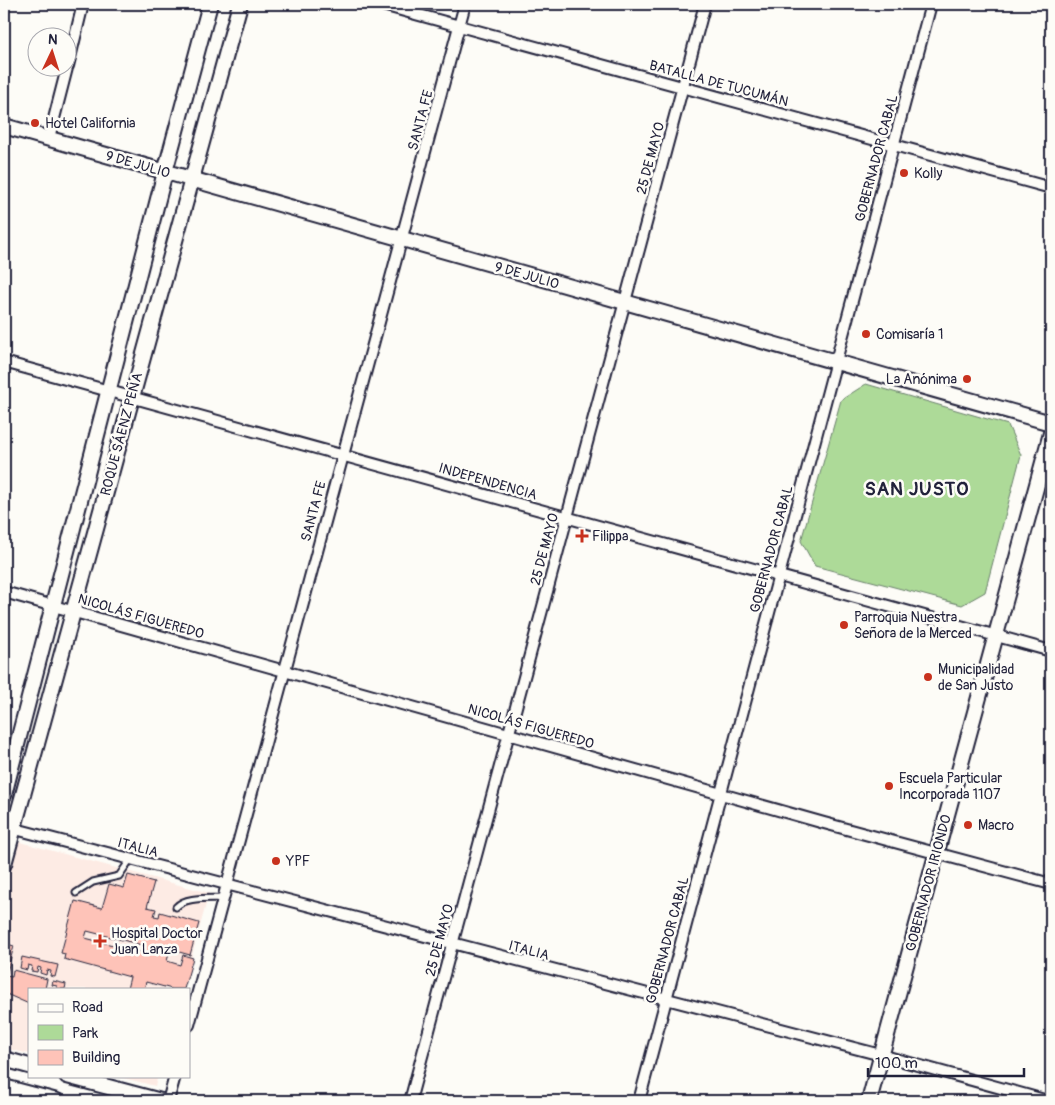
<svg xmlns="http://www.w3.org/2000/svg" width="1055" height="1105" font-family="Pangolin,sans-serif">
  <rect width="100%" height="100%" fill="#fdfcf7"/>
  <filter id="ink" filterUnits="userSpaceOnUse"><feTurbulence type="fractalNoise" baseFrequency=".02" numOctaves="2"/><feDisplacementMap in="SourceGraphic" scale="10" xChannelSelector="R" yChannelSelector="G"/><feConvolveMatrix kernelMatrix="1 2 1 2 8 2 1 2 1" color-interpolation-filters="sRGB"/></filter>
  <g filter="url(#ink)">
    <path fill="#fdebe4" d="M16 841 209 893 183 989H29V1054L4 1048V887Z
      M116 1076H158L155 1086Z"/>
    <path fill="#adda98" stroke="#687e6a" d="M866 384 1008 425 1021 455 985 592 962 605 815 566 801 541 841 400Z"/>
    <path fill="#fec3b8" stroke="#22223b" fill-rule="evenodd" d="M128 875 154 882 147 907 156 909 154 916 159 917 160 912 199 923 190 955 172 950 173 947 171 946 167 961 180 965 183 955 193 958 184 989H172L146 982 144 989H127L130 977 64 959 65 954 61 953 75 901 102 908 109 884 124 888ZM87 931 142 945 141 952 85 938Z
      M4 943 14 946 6 976 12 977 13 970 47 979 45 989H29V1004L4 993Z
      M22 957 58 965 55 977 50 976 51 971 47 970 46 975 40 973 41 968 38 967 37 972 31 971 32 966 28 965 27 970 20 968Z
      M53 981 66 984 65 989H57V986L52 985Z"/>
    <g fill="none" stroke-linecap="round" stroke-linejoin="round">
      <defs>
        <path id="lane" d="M1050 37 1051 35
          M76 893 93 882 119 876 130 860
          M176 907C186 896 209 899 223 898"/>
        <path id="street" d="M379 4 1051 188
          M68 66 83 4
          M49 138 67 68
          M4 362 1051 651
          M4 592 824 823 1051 884
          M4 826 881 1055 1048 1101
          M189 1025 465 4
          M168 1101 175 1076
          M410 1101 705 4
          M639 1101 931 4"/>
        <path id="secondary" d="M4 126 1051 423
          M4 795 165 172 210 4
          M4 864 240 4
          M4 1059 29 1066
          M67 1076 161 1101
          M4 1087 57 1101
          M869 1101 1051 433"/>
      </defs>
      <use href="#lane" stroke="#22223b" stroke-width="9"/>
      <use href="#street" stroke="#22223b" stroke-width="14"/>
      <use href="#secondary" stroke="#22223b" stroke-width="18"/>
      <use href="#lane" stroke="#fdfcf7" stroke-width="5"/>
      <use href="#street" stroke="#fdfcf7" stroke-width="10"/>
      <use href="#secondary" stroke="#fdfcf7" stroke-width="14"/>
    </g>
  </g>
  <g fill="#c8321e" stroke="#fdfcf7" stroke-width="2">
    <circle cx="35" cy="123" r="5"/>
    <circle cx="904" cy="173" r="5"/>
    <circle cx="866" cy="334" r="5"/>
    <circle cx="967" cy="379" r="5"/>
    <path d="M579.5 528.5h5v5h5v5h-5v5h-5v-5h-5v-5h5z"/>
    <circle cx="844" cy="625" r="5"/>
    <circle cx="928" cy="677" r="5"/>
    <circle cx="889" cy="786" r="5"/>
    <circle cx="968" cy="825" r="5"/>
    <circle cx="276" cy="861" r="5"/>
    <path d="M97.5 933.5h5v5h5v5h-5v5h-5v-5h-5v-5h5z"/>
  </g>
  <g text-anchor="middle" stroke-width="5" stroke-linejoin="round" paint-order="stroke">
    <g font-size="14" fill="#22223b" stroke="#fdfcf7">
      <text transform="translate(719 83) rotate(15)" y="5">BATALLA DE TUCUMÁN</text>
      <text transform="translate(420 120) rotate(-75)" y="5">SANTA FE</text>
      <text transform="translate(650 158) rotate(-75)" y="5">25 DE MAYO</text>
      <text transform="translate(876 158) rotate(-75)" y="5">GOBERNADOR CABAL</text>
      <text transform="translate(138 164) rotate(16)" y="5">9 DE JULIO</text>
      <text transform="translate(527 275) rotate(16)" y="5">9 DE JULIO</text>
      <text transform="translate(121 434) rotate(-75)" y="5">ROQUE SÁENZ PEÑA</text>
      <text transform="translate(488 481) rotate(16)" y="5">INDEPENDENCIA</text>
      <text transform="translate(313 511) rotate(-75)" y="5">SANTA FE</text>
      <text transform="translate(544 549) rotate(-75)" y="5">25 DE MAYO</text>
      <text transform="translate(771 549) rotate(-75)" y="5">GOBERNADOR CABAL</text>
      <text transform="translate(141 616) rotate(16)" y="5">NICOLÁS FIGUEREDO</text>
      <text transform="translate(531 726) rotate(16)" y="5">NICOLÁS FIGUEREDO</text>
      <text transform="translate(138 847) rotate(15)" y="5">ITALIA</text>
      <text transform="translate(928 883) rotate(-75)" y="5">GOBERNADOR IRIONDO</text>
      <text transform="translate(439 940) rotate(-75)" y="5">25 DE MAYO</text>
      <text transform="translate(667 940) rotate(-75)" y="5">GOBERNADOR CABAL</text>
      <text transform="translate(529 950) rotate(15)" y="5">ITALIA</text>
    </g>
    <g font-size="14" fill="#22223b" stroke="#fdfcf7" text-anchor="start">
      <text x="45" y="128">Hotel California</text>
      <text x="914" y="178">Kolly</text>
      <text x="876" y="339">Comisaría 1</text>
      <text x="957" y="384" text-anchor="end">La Anónima</text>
      <text x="592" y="541">Filippa</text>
      <text x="854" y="622">Parroquia Nuestra<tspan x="854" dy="16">Señora de la Merced</tspan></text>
      <text x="938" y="674">Municipalidad<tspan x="938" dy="16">de San Justo</tspan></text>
      <text x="899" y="783">Escuela Particular<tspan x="899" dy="16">Incorporada 1107</tspan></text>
      <text x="978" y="830">Macro</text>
      <text x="286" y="866">YPF</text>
      <text x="111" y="938">Hospital Doctor<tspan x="111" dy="16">Juan Lanza</tspan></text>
    </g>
    <g font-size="19" font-weight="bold" letter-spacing="1" fill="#22223b" stroke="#fdfcf7">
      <text x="917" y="495">SAN JUSTO</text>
    </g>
  </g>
  <rect width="1055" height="1105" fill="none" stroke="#fdfcf7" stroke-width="20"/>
  <rect x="10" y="10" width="1035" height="1085" fill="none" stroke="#22223b" stroke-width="2" filter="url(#ink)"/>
  <rect x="28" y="988" width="162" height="90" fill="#fdfcf7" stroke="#a5a5ac"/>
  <rect x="38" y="1004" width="25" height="8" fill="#fdfcf7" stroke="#a5a5ac"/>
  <text x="72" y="1012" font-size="15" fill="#22223b">Road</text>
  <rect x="38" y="1025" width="25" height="15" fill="#adda98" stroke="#a5a5ac"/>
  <text x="72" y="1038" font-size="15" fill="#22223b">Park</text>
  <rect x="38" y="1050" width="25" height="15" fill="#fec3b8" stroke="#a5a5ac"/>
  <text x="72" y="1062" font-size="15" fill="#22223b">Building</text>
  <g transform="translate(52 52) rotate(4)"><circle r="24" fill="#fdfcf7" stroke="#a5a5ac"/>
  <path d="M0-4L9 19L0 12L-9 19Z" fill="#c8321e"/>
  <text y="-8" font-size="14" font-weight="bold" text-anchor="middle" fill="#22223b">N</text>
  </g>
  <path d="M868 1068v8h156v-8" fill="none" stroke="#22223b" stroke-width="2.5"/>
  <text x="875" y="1068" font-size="15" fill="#22223b" stroke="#fdfcf7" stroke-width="4" paint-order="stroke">100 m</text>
</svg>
